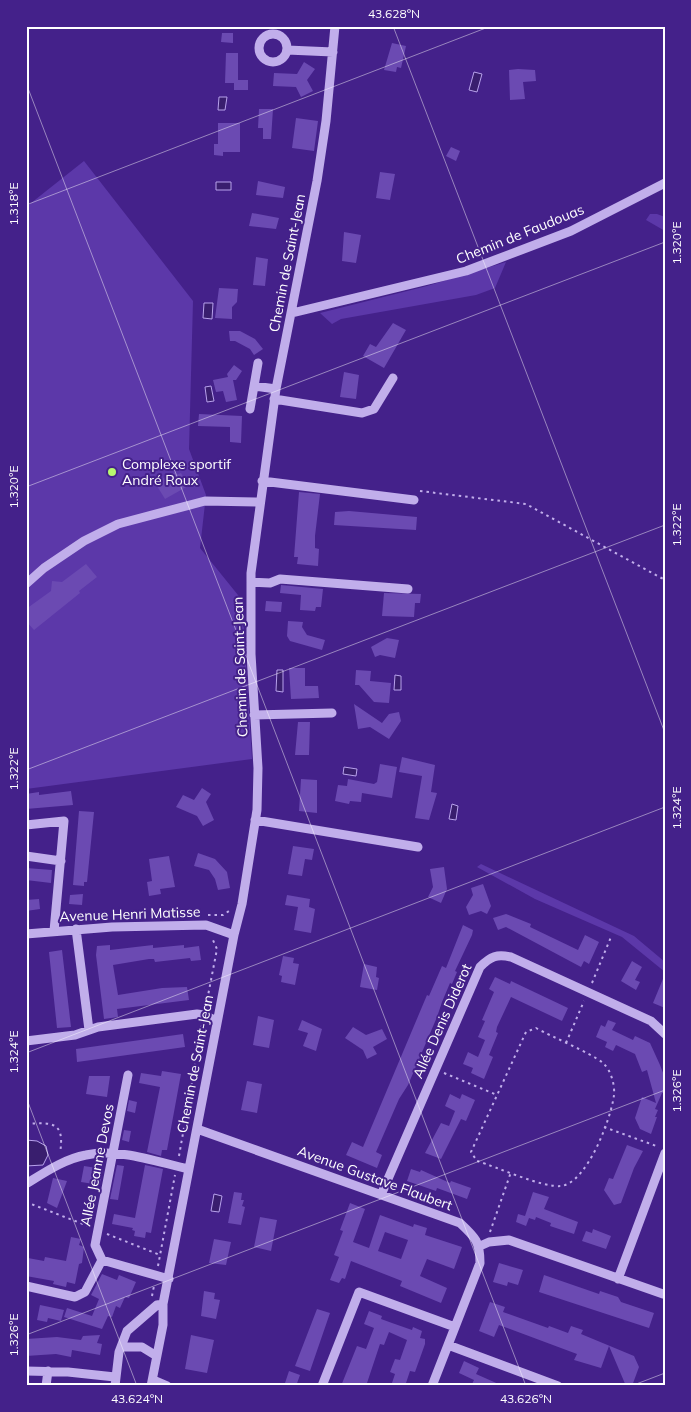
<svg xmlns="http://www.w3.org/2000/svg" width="691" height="1412" font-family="Mulish,sans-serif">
  <rect width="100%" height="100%" fill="#44218a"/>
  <path fill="#5c38a9" d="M84 161 193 301 189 449 206 495 200 548 242 600 252 759 26 789V207Z
    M650 214H657L665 217V231L646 220Z
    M506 262 495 288 476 295 341 319 332 324 320 313 427 286Z
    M481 864 634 936 665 962V972L622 937 535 899 477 867Z"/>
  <path fill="#391e6e" stroke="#b8a2ec" d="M474 72 482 74 477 92 469 90Z
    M219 97H227L225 110H218Z
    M216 182H231V190H216Z
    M204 303H213L212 319 203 318Z
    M211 386 214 401 207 402 205 387Z
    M277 670H283V692L276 691Z
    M395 675 401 676V690H394Z
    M344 767 357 769 356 776 343 774Z
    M452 804 458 806 456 820 449 819Z
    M26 1140 37 1141 46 1146 48 1155 43 1165 26 1166Z
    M214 1194 222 1196 219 1212 211 1211Z"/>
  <path fill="#6b4ab2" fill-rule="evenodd" d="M222 33H233V43L221 42Z
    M392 43 406 46 401 68 397 67 396 72 384 70Z
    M226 53H238V80H248V90H234V83H225Z
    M304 62 315 69 307 80 313 91 301 97 296 87 273 86 274 73 297 74Z
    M518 69 535 70 536 81 523 82 525 99 510 100 509 70Z
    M259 109H273L271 139H263V128H258Z
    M296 118 318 121 314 151 292 148Z
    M218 123H240V152H223V156L214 155V144H218Z
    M451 147 460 151 456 161 446 156Z
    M380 172 395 174 390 200 376 198Z
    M258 181 285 187 283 198 256 195Z
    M252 213 279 218 276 229 249 226Z
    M344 232 361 235 356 263 342 261Z
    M256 257 268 259 265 286 253 285Z
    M219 288 238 289 237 302 232 307V319L215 318Z
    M393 323 406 330 384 368 363 356 370 344 376 347Z
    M229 331H240L255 339 263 349 254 355 250 349 235 341H230Z
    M234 365 242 371 236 380H233L237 400 226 402 223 391 216 392 213 380 228 377 227 374Z
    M344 372 359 375 356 399 340 397Z
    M199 414 242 416 241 443 230 442V427L198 426Z
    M175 472 176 475 181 473 188 486 165 499 157 486 162 483 160 480Z
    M299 492 320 494 315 536V548L319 549 318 566 297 564 298 557H294Z
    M349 511 417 517 416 530 334 525 335 512Z
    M86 564 97 577 79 591 80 593 34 630 26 621V609L51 591 52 581 62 582Z
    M281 585 323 589 321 607H316L315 611 300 610 301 595 280 593Z
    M384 593 421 594 420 603H415L414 617 382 616Z
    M266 601 282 602 281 612 265 611Z
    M288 621 303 622 302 627 307 635 325 640 322 650 290 641 287 636Z
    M387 638 399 640 395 658 380 655 375 657 371 647Z
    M289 668H305V686H318L319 698 291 699Z
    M356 670 371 671 370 681 391 683 389 703 374 702 359 685H355Z
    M354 704 382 723 389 714 399 712 401 721 389 739 370 727 358 729Z
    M298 722H310L309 755H295Z
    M402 757 435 765 431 792 437 793 429 820 415 818 422 776 399 772Z
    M380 764 397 767 392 798 362 793 361 802 350 801 349 804 335 801 338 785 347 786 348 779 374 784 377 782Z
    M301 779 317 780V813L299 811Z
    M202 788 211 794 206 802 214 820 203 826 197 816 176 807 183 795 194 800Z
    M71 791 73 805 26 809V794L39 792V795Z
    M79 811 94 812 87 882H84V886L73 885Z
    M293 846 314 849 312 860 305 859 302 876 288 874Z
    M198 853 215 859 227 872 230 888 218 890 215 879 209 870 194 866Z
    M169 856 175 887 160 889 161 894 149 896 147 882 152 881 149 859Z
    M444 867 447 889 441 903 428 897 433 887 430 869Z
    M26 868 52 870 51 883 26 880Z
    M483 884 491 906 487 914 481 911 469 915 466 907 473 895 471 888Z
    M83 894 82 905 69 904 70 895Z
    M287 895 310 899 309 907 315 909 311 933 294 930 298 907 285 905Z
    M39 899 40 909 26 911V900Z
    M506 914 531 924 530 927 578 950 585 935 599 942 589 964 584 961 581 967 506 927 498 930 493 918Z
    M463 925 473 930 472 935 455 971 457 972 452 984 450 983 442 1002 437 1017 408 1085 399 1099 376 1152 382 1155 377 1168 346 1155 352 1142 363 1147 427 995 429 996 442 966 446 968Z
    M110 945V950L153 945V948L184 945V948L199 946 201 960 191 961 190 958 155 962 154 959H149L113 965 118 995 162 988 187 987 189 1000 117 1009 118 1017 104 1019 96 955 97 946Z
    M62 950 71 1027 57 1028 49 952Z
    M283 956 294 958 293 963 299 964 295 985 281 982 282 976 279 975Z
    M632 961 642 967 635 980 640 982 636 990 621 981Z
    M364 964 377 967 376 977 379 978 377 990 360 987Z
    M665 974V1008L653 1003Z
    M495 977 510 984 511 981 568 1008 562 1021 511 997 497 1027 496 1032 498 1033 489 1055 493 1057 484 1079 471 1073 473 1068 463 1064 468 1052 478 1057 485 1040 478 1037 485 1021 482 1020 494 992 489 989Z
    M258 1016 274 1020 269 1048 253 1045Z
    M302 1020 322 1029 316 1051 303 1046 308 1033 298 1030Z
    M608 1020 616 1023 612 1030 633 1040 635 1036 650 1043 660 1065 665 1078V1092L662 1093 655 1109 658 1110 655 1117H657L651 1134 640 1129 635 1118 642 1097 656 1103 647 1070 642 1072 635 1054 616 1045 613 1051 605 1047 607 1042 596 1037 601 1025 605 1027Z
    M353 1027 366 1035 382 1029 387 1039 373 1047 377 1054 367 1059 363 1050 345 1038Z
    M183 1034 185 1047 77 1062 76 1049Z
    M162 1071 181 1074 167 1150H162L161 1156 147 1152 160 1087 139 1083 141 1073 161 1076Z
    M89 1076H110L107 1097 86 1094Z
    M247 1081 262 1084 257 1113 241 1110Z
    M450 1094 460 1099 462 1094 475 1100 466 1121 461 1119 441 1159 425 1153 441 1123 449 1126 455 1111 445 1106Z
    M129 1100 137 1102 135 1113 127 1111Z
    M124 1130 131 1131 129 1142 122 1140Z
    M627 1145 643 1151 634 1168 621 1203 614 1205 604 1190 609 1178 613 1179Z
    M117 1165 124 1166 118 1200 110 1199Z
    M145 1165 163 1169 151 1233 146 1232 145 1238 134 1236 135 1231 132 1230 133 1228 112 1224 114 1214 135 1218Z
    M84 1166 103 1169 100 1185 81 1182Z
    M411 1169 420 1172 421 1170 450 1183 451 1181 471 1188 467 1199 437 1188 436 1191 407 1181Z
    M53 1178 67 1181 57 1208 47 1203Z
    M234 1192 242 1193 241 1200H244L242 1206 245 1207 241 1225 228 1223Z
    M533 1192 549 1197 544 1209 578 1222 574 1234 550 1226 551 1223 536 1217 535 1220 529 1218 526 1226 516 1222 518 1214 525 1216Z
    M350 1203 365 1209 353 1242 369 1248 380 1215 413 1227 414 1224 427 1228 425 1235 462 1247 454 1269 427 1259 420 1276 447 1288 441 1303 400 1286 402 1281 351 1261 345 1279 342 1278 339 1283 330 1280 339 1257 334 1255 343 1231 340 1230ZM385 1232 408 1240 401 1259 378 1251Z
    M260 1217 277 1220 271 1251 254 1247Z
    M593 1229 611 1236 606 1249 582 1241 586 1231 592 1233Z
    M71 1237 81 1239 79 1245 84 1247 82 1263 79 1264 75 1284 67 1282 66 1287 53 1284 54 1281 26 1276 28 1258 44 1261 45 1257 66 1261Z
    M214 1239 231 1242 226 1265 209 1263Z
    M499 1263 523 1270 518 1285 508 1282 507 1286 493 1282Z
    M102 1274 117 1280 119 1275 136 1282 129 1298 125 1297 120 1308 116 1306 112 1317 108 1316 102 1329 64 1317 67 1308 92 1316 99 1299 91 1295Z
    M544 1275 599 1294 600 1291 618 1297 621 1302 654 1313 649 1328 539 1292Z
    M204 1291 215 1293 214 1299 220 1300 216 1319 201 1316Z
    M490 1302 505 1307 503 1312 548 1328 549 1326 568 1333 571 1326 583 1330 581 1334 634 1356 639 1367 632 1386H626L609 1346 601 1368 574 1360 577 1354 499 1325 494 1337 479 1331Z
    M40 1305 64 1310 61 1321 48 1318 47 1322 37 1320Z
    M317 1309 330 1313 310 1371 295 1366Z
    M369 1311 382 1316 381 1319 392 1323 412 1330 413 1327 422 1331 420 1338 425 1339V1344L415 1372 410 1371 405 1386H391L395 1374 390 1372 395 1359 400 1360 407 1340 389 1332 384 1345 380 1344 366 1386H341L357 1346 366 1349 374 1328 364 1324Z
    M100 1335 97 1343 102 1344 100 1355 72 1350 71 1357 56 1354 26 1356V1339L57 1337 81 1340 83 1336Z
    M191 1335 214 1340 207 1373 185 1369Z
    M464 1361 479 1368 476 1374 503 1386H471L474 1380 459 1373Z
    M289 1371 300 1375 296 1386H284Z"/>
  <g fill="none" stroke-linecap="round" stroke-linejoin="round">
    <path stroke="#c1aeeb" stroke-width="2" stroke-dasharray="2.5 4" stroke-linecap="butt" d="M420 491 526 504 665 580
      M208 915H223L229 911
      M66 919 133 914H193
      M592 983 611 937
      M206 1006 217 949 212 938
      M536 1028C552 1037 591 1053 603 1063 611 1070 615 1085 614 1095 611 1119 587 1183 561 1186 543 1188 497 1167 477 1161L471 1152 526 1032Z
      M566 1043 584 1001
      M444 1073 497 1095
      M26 1124C53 1122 65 1122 60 1153
      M604 1127 659 1147
      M179 1156 202 1025
      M26 1202 88 1226
      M490 1232 511 1172
      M107 1234 160 1255
      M158 1266 175 1175
      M152 1296 154 1286"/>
    <path stroke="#c1aeeb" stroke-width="9" d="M259 48a14 14 0 1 1 28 0a14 14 0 1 1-28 0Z
      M287 50 333 52
      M292 313 466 271 571 231 665 183
      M254 386 276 389
      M274 399 362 413 374 409 393 378
      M250 409 258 363
      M262 481 414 500
      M251 582 270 583 280 579 408 589
      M26 584 44 568 84 541 118 524 205 501 259 502
      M254 715 332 713
      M255 820 418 847
      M26 825 64 821 54 931
      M26 856 61 861
      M76 929 89 1030
      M26 934 112 927 206 925 234 935
      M26 1041 75 1035 98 1027 197 1014 204 1015 217 1021
      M197 1129 460 1223C475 1237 480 1241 480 1263L432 1386
      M26 1184C44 1173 64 1159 86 1155 119 1148 157 1162 189 1169
      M381 1195 480 967C491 956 497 954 511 957L651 1021 665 1034
      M480 1246 489 1242 509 1240 663 1294
      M102 1260 95 1245 128 1075
      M618 1279 665 1153
      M26 1286 75 1297 85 1292 102 1260 169 1279
      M448 1345 558 1386
      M121 1347H142L155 1355
      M26 1371 68 1372 115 1377
      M153 1380 167 1386
      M46 1386 48 1371
      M115 1386 119 1352 127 1331 157 1305 163 1304
      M151 1386 163 1325V1304L234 935 242 904 257 810 258 768 251 654V573L276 389 317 181 326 121 335 26
      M322 1386 359 1292 455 1327"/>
  </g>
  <path fill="none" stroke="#fff" stroke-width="1" stroke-opacity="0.45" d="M393 26 665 733M26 83 526 1386M26 205 491 26M26 487 665 242M26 770 665 525M26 1053 665 807M26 1097 137 1386M26 1335 665 1090M631 1386 665 1373"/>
  <circle fill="#b7f76f" stroke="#44218a" stroke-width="2" cx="112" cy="472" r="5"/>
  <g text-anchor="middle" stroke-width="4" stroke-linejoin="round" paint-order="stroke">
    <g font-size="14" fill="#fff" stroke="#44218a">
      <text transform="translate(520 234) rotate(-22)" y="5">Chemin de Faudouas</text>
      <text transform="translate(287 263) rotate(-79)" y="5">Chemin de Saint-Jean</text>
      <text transform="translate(240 667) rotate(-92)" y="5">Chemin de Saint-Jean</text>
      <text transform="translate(130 914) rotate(-2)" y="5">Avenue Henri Matisse</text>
      <text transform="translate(442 1021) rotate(-66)" y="5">Allée Denis Diderot</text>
      <text transform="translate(195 1064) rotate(-79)" y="5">Chemin de Saint-Jean</text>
      <text transform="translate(97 1165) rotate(-79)" y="5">Allée Jeanne Devos</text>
      <text transform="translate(375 1178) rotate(20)" y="5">Avenue Gustave Flaubert</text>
    </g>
    <g font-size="14" fill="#fff" stroke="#44218a" text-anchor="start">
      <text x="122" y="469">Complexe sportif<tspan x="122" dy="16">André Roux</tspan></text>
    </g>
  </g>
  <rect width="691" height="1412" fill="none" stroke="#44218a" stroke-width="55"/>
  <rect x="28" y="28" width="636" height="1356" fill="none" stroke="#fff" stroke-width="2"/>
  <g font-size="12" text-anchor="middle" fill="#fff">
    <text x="394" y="18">43.628°N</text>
    <text transform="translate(14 204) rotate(-90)" y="4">1.318°E</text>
    <text transform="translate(677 243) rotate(-90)" y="4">1.320°E</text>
    <text transform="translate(14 487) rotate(-90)" y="4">1.320°E</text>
    <text transform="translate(677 525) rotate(-90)" y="4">1.322°E</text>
    <text transform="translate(14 769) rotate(-90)" y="4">1.322°E</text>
    <text transform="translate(677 808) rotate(-90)" y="4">1.324°E</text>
    <text transform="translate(14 1052) rotate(-90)" y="4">1.324°E</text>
    <text transform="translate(677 1091) rotate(-90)" y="4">1.326°E</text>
    <text transform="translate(14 1335) rotate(-90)" y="4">1.326°E</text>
    <text x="137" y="1403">43.624°N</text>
    <text x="526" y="1403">43.626°N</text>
  </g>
</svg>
